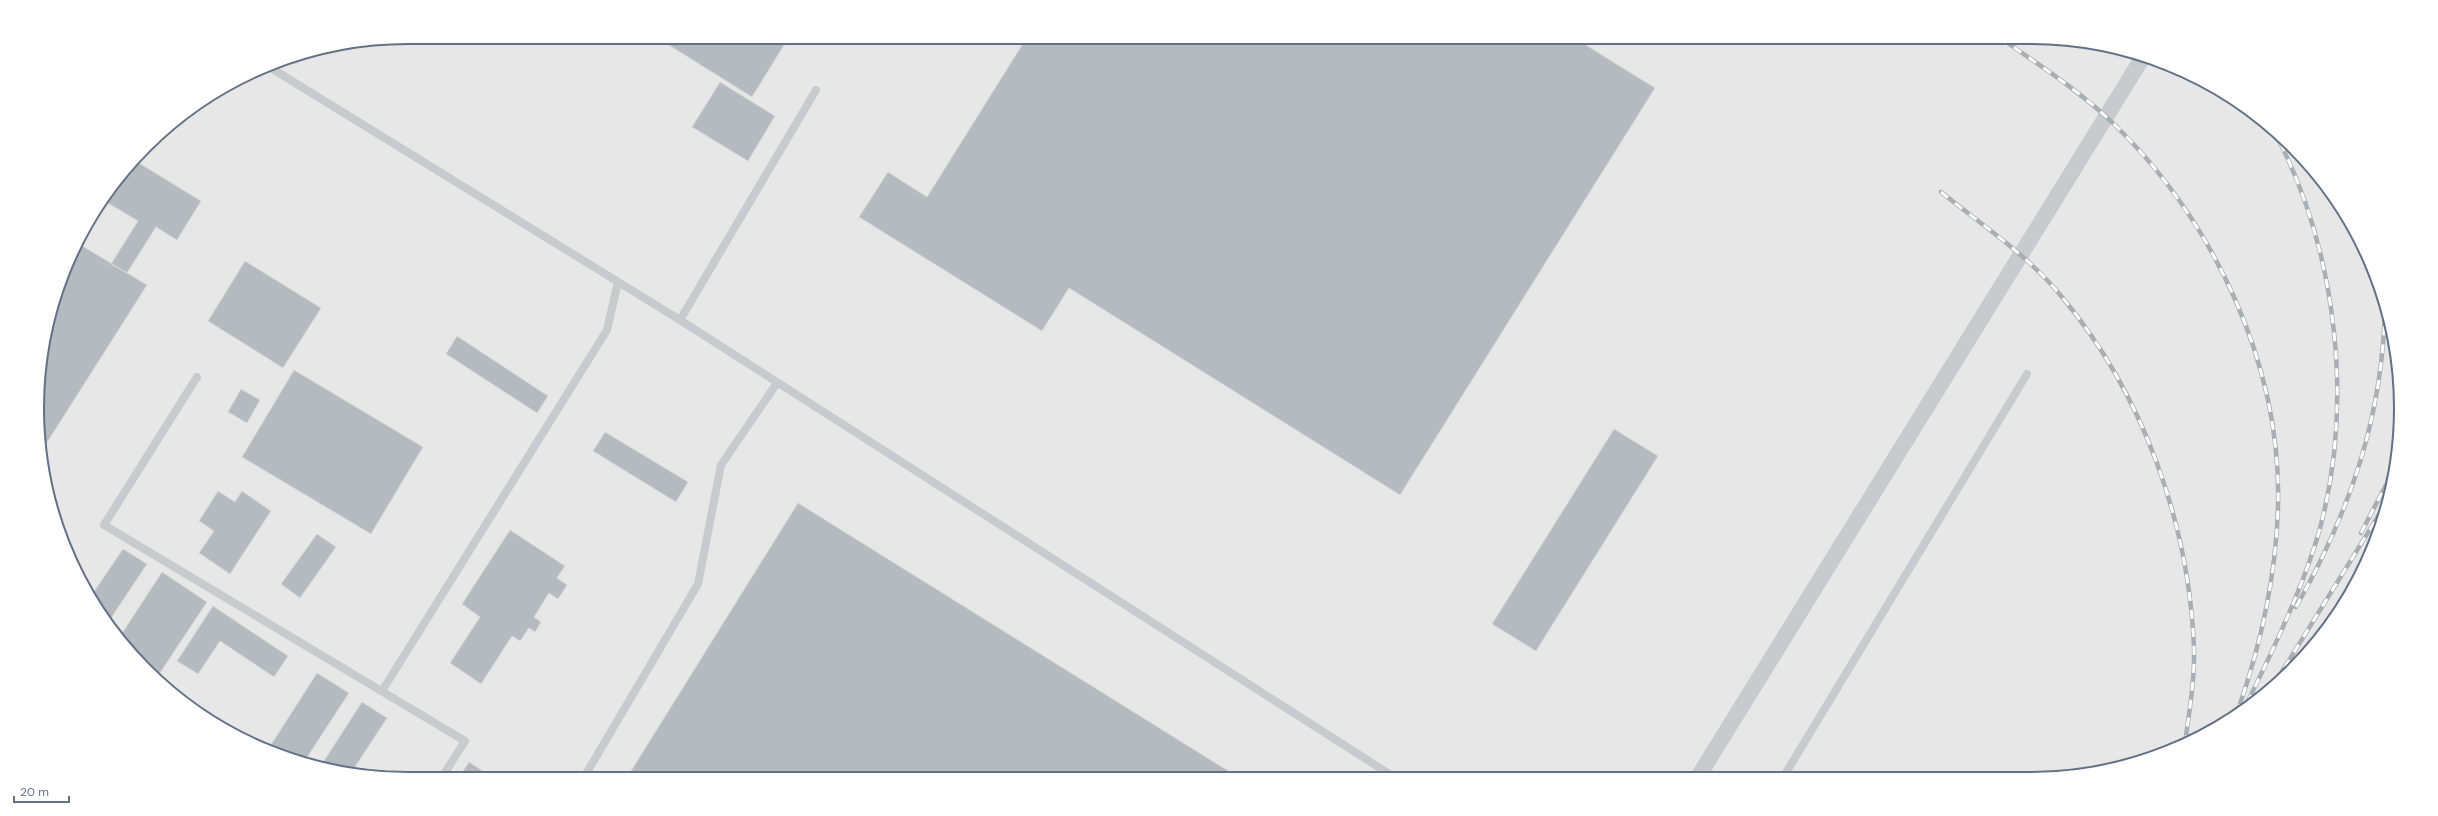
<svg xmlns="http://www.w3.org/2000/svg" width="2438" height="816" font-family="'DM Sans',sans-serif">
  <rect width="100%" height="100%" fill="#f6f6f2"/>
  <path fill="#e6e7e6" d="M408 37H2030L2103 44 2172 65 2236 100 2293 146 2339 202 2373 266 2394 336 2401 408 2394 481 2351 593 2292 670 2194 741 2079 776 408 779 335 772 266 751 202 716 146 670 100 614 50 504 38 432 40 360 75 244 114 182 163 129 266 65 336 44Z"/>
  <path fill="#b4bac0" stroke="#d7d8d5" d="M656 37H789L752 97Z
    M1027 37H1573L1655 88 1400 495 1069 288 1042 331 859 217 888 172 927 197Z
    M1821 37H1836L1831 44Z
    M720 82 775 116 748 161 692 127Z
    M134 160 201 201 177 240 156 227 127 273 111 264 138 221 103 200 114 182Z
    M76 242 147 285 41 452 38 432 40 360Z
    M245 261 321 308 283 368 208 321Z
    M457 336 548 396 537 413 446 354Z
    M294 370 423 447 371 534 242 457Z
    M241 389 260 400 247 423 228 412Z
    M1614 429 1658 456 1536 651 1492 624Z
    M605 432 688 482 676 502 593 451Z
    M218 491 235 502 242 491 271 511 230 574 199 553 214 531 199 521Z
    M798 503 1238 777 626 779Z
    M510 530 565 566 557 578 567 585 558 599 549 593 534 617 541 622 535 632 529 628 520 641 512 636 481 684 450 663 480 617 462 604Z
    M317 534 336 547 300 598 281 584Z
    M123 549 147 564 107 624 100 614 91 596Z
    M162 572 207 602 156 679 146 670 119 638Z
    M213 606 288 656 274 677 220 641 198 674 177 661Z
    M317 673 349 693 304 762 267 751Z
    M362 702 387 718 351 773 320 767Z
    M469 762 495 779H458Z"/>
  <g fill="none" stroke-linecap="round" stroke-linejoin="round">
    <path stroke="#c8cace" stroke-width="8" d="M266 65 680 320 1394 777
      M680 320 816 90
      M197 377 104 525 465 741 441 779
      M382 691 607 330 618 282
      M1784 776 2027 374
      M583 779 698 584 721 465 777 383"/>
    <path stroke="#c8cace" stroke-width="16" d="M1698 777 2143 57"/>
    <defs>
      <path id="rail" d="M1999 37C2039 65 2080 91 2115 125 2214 222 2282 366 2278 507 2276 577 2261 644 2238 710
        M1941 192C1982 225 2029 256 2062 297 2143 394 2189 523 2194 648 2195 680 2189 712 2185 744
        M2361 533 2387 483 2397 449
        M2296 607C2350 512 2383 416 2385 306
        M2275 683 2385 505
        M2247 703C2273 650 2298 598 2316 542 2356 410 2338 250 2273 129"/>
    </defs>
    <use href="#rail" stroke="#a9adb4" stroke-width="4.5"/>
    <use href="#rail" stroke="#fff" stroke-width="3" stroke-dasharray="9" stroke-linecap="butt"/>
  </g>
  <path d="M0 0H2438V816H0ZM408 44H2030A364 364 0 0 1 2394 408V408A364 364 0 0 1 2030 772H408A364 364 0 0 1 44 408V408A364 364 0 0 1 408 44Z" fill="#fff" fill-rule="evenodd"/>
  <path fill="none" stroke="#627186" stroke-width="2" d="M408 44H2030A364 364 0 0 1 2394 408V408A364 364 0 0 1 2030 772H408A364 364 0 0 1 44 408V408A364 364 0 0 1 408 44Z"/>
  <path d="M14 796v6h55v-6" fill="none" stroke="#627186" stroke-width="2"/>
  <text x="20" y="796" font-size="12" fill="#627186" stroke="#ffffff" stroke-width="3" paint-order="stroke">20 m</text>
</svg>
